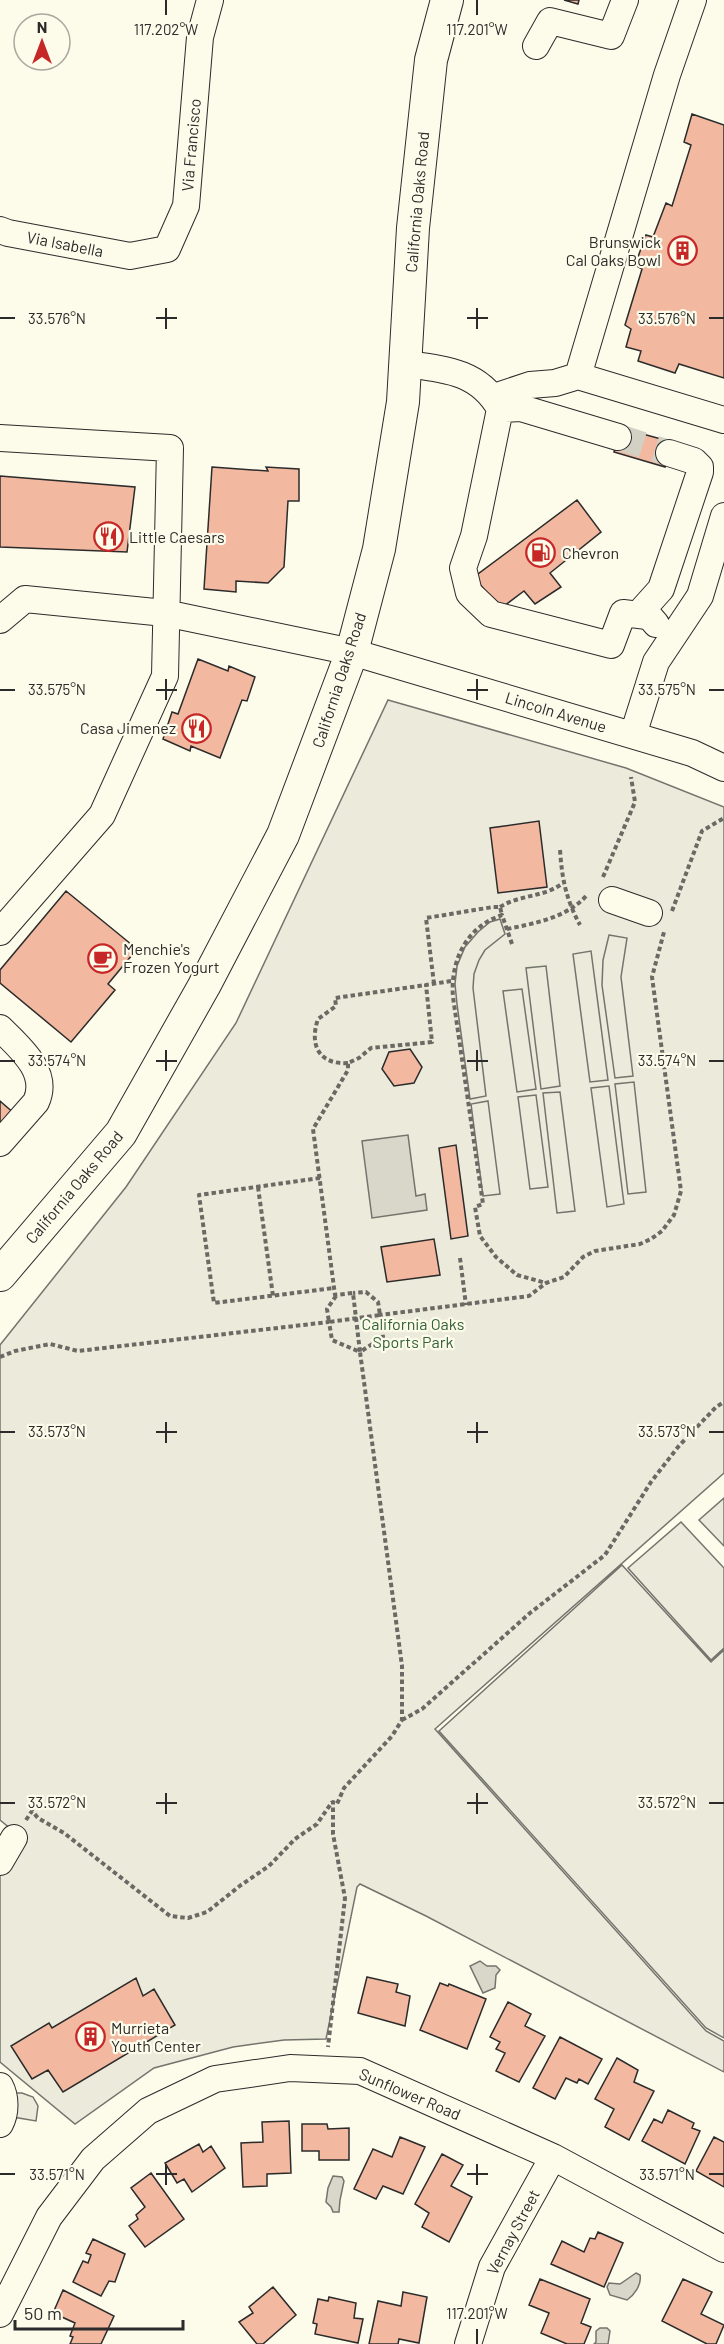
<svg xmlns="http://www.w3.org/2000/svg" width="724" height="2344" font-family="Barlow,sans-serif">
  <rect width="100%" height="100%" fill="#fdfbea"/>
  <path fill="#ecebdb" stroke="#74746e" stroke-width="1.5" d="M388 700 626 768 724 807V1473L435 1729 706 2031 724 2041V2072L426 1916 360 1884 357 1887 326 2039 284 2040 233 2047 154 2068 75 2124 0 2062V1868L11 1829 0 1820V1345L126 1187 236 1023Z
    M724 1498V1546L699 1520Z
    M681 1522 724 1568V1648L711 1660 628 1568Z
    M622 1565 711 1662 724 1650V2038L706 2028 439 1731Z
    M12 2093H22L33 2097 38 2106 36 2121 13 2117Z"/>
  <path fill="#eceadb" stroke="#74746e" stroke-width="1.5" d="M500 919 505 934 485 950 479 960 474 974 473 988 486 1096 470 1099 457 1004 455 984 457 966 465 947 478 932 490 922Z
    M609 935 627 938 621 977 633 1076 615 1078 602 985 603 960Z
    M591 951 608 1080 590 1082 573 954Z
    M546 966 560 1086 541 1089 526 968Z
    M522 989 536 1089 517 1092 503 991Z
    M634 1082 646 1192 628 1194 615 1084Z
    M609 1086 624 1204 607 1207 591 1088Z
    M560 1092 575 1211 557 1213 543 1093Z
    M536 1095 548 1187 530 1189 518 1097Z
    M488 1101 500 1194 483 1196 471 1104Z"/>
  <path fill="#d8d7c9" stroke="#74746e" stroke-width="1.5" d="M408 1135 416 1196 425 1194 427 1210 372 1218 362 1141Z
    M480 1961 487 1966H496L500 1970 496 1975 495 1988 483 1993 470 1966Z
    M333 2176 342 2177 344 2181 340 2200 339 2212H333L331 2207 326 2202 328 2188Z
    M636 2273 640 2275C642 2285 634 2295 627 2300L610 2295 607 2287 609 2283 620 2284Z
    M600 2328H607L610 2331 608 2344H594L596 2342V2331Z"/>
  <path fill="#f2b8a0" stroke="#2b2b2b" stroke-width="1.5" d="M564 0H579L578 4Z
    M692 114 724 125V378L679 364 675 373 638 361 641 351 626 347 631 329 625 325 642 269 635 265 646 235 653 237 666 203 672 206 691 145 684 142Z
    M621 428 672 442 665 467 614 452Z
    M212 467 268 471 266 467 299 469V501H288L284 567 268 583 236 581V592L204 589Z
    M0 476 135 487 127 552 0 547Z
    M577 500 601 532 550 573 561 587 535 604 524 591 500 609 474 577Z
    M198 659 228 671 229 666 255 677 247 701 242 700 220 758 191 746 190 751 163 739 172 712 178 714Z
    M539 821 547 887 498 893 490 828Z
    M66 891 137 949 108 984 115 990 71 1042 0 983V970Z
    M410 1049 422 1067 414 1083 394 1086 382 1069 389 1052Z
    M0 1101 15 1114 0 1132Z
    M456 1145 468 1236 451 1239 439 1148Z
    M434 1239 440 1275 387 1282 381 1247Z
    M367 1977 398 1984 396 1992 410 1996 405 2026 358 2013Z
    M136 1978 143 1996 154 1989 175 2025 63 2092 48 2070 32 2079 11 2046 49 2023 52 2028Z
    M440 1983 448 1986 449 1984 486 1999 467 2049 420 2030Z
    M508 2002 531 2014 525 2026 545 2036 519 2082 496 2071 505 2053 496 2049 500 2042 490 2037Z
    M560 2037 602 2059 588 2084 579 2079 577 2083 566 2078 555 2099 533 2088Z
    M617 2058 638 2070 634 2082 654 2091 629 2140 605 2127 614 2109 595 2099Z
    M668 2110 694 2123 692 2128 700 2131 685 2164 642 2141 654 2119 662 2123Z
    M289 2121 291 2173 267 2174V2186L243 2187 241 2143 263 2142 262 2122Z
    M302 2124H327L328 2129 349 2128V2160H319V2151H302Z
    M400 2137 425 2147 403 2194 383 2186 376 2199 354 2189 373 2149 392 2157Z
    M714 2137 724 2142V2187L696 2171Z
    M199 2144 203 2152 211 2146 225 2168 192 2192 184 2179 177 2183 165 2163Z
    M442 2154 463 2165 451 2186 472 2197 449 2242 422 2227 429 2213 415 2204Z
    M151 2173 184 2219 145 2247 129 2226 138 2219 136 2215 145 2207 131 2188Z
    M598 2232 623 2243 604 2287 551 2264 562 2241 584 2252 590 2238 595 2239Z
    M93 2239 125 2254 115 2282 109 2281 101 2296 73 2282 83 2261 88 2263 91 2255 86 2253Z
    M540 2279 590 2299 581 2323 591 2327 584 2344H567L541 2333 549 2313 529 2305Z
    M683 2279 712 2292 701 2314 724 2325 716 2344H707L662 2321Z
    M273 2287 296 2315 263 2344H257L239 2322 253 2313 249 2307Z
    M63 2290 114 2316 101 2344H70L73 2337 70 2336 75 2323 53 2313Z
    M403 2292 427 2297 419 2343 399 2339 398 2344H369L378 2301 401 2306Z
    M329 2297 356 2303 354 2318 363 2319 358 2343 315 2334 317 2324 313 2323 318 2299 328 2301Z"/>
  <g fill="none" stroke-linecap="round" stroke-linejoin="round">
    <path stroke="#d3d1c4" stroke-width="26" stroke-dasharray="26 13" stroke-linecap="butt" d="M618 437 669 453"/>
    <defs>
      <path id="minor" d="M536 46 550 21 611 36 625 0
        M0 230 8 233 130 256 167 249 186 206 200 37 210 0
        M405 364C444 369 479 371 500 409L474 536 463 568 469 593 491 614 611 645 623 613 647 616
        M578 376 667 75 693 0
        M494 397 530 385 555 383 578 376 724 420
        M500 409 521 408 618 437
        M0 438 170 448 165 676 102 815 0 932
        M0 620 25 599 165 613 352 652 692 753 724 768
        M656 624 643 609 661 589 700 472V467L694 461 669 453
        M633 735 656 662 700 596 724 516
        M612 900 649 913
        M0 1028C19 1047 50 1072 36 1102L0 1143
        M0 1862 14 1838
        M0 2086C6 2097 6 2113 0 2124
        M0 2314 49 2217 93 2159 148 2111 215 2079 290 2068 360 2071 553 2157 724 2249
        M468 2344 492 2267 553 2157"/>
      <path id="major" d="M0 1275 121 1133 204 986 283 835 352 652 379 549 403 402 413 228 431 60 447 0"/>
    </defs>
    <use href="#minor" stroke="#2b2b2b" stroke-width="28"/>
    <use href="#major" stroke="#2b2b2b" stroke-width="34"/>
    <path stroke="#6a6964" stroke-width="4" stroke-dasharray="4.5 3" stroke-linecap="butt" d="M560 850C562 879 566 899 580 925
      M603 877 635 802 631 777
      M500 907C521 894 543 898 563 883
      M672 911 702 831 724 818
      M507 929C536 923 567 918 588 894
      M512 944 502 915C466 927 450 961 453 997L483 1204 475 1207 480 1236 496 1257 517 1275 546 1283
      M451 981 426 985 432 1042 371 1048 359 1058 348 1063V1070L313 1129 335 1295 353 1293 360 1352 383 1337 380 1315 529 1296 546 1283 564 1277 583 1257 595 1251 640 1244 651 1239 662 1231 674 1215 681 1191 652 977 664 932
      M434 984 426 918 493 907H500L502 915
      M348 1063C319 1065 309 1045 318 1019L336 1006 335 998 426 985
      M320 1178 199 1195 214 1303 334 1288
      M258 1187 273 1296
      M460 1258 466 1305
      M336 1296 327 1309 329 1322 380 1315 378 1302 366 1292 353 1293
      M0 1357 15 1351 50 1344 78 1351 329 1322 332 1340 360 1352 402 1666V1720L392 1736 344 1788 337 1804 333 1802V1834L345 1898 328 2047
      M402 1720 422 1709 530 1613 605 1555 651 1482 678 1447 716 1407 724 1402
      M26 1820 32 1811 38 1818 64 1833 170 1916 188 1918 207 1912 241 1885 269 1866 295 1839 317 1824 332 1802"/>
    <use href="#minor" stroke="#fdfbea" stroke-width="26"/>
    <use href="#major" stroke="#fdfbea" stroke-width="32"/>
  </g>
  <path fill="none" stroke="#2b2b2b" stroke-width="2" d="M166 0V15M477 0V15M166 308V329M477 308V329M0 318H15M156 318H177M467 318H488M709 318H724M166 679V700M477 679V700M0 690H15M156 690H177M467 690H488M709 690H724M166 1050V1071M477 1050V1071M0 1061H15M156 1061H177M467 1061H488M709 1061H724M166 1422V1443M477 1422V1443M0 1432H15M156 1432H177M467 1432H488M709 1432H724M166 1793V1814M477 1793V1814M0 1803H15M156 1803H177M467 1803H488M709 1803H724M166 2164V2185M477 2164V2185M0 2174H15M156 2174H177M467 2174H488M709 2174H724M477 2329V2344"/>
  <defs>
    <symbol id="building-ring" viewBox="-11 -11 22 22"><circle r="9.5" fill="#fdfbea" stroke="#c62828" stroke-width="1.5"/><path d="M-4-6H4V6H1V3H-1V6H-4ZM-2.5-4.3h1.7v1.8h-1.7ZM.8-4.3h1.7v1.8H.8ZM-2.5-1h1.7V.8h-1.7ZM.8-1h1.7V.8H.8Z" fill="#c62828"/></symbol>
    <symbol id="restaurant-ring" viewBox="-11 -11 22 22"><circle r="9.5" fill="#fdfbea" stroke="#c62828" stroke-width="1.5"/><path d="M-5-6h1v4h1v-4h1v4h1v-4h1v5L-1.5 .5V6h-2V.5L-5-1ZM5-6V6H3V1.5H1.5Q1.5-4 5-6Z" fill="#c62828"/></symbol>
    <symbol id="fuel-ring" viewBox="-11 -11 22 22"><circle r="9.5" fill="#fdfbea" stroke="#c62828" stroke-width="1.5"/><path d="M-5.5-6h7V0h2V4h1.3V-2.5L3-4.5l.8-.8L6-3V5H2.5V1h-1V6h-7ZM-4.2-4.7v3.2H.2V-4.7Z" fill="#c62828"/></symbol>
    <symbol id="cafe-ring" viewBox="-11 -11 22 22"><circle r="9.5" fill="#fdfbea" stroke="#c62828" stroke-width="1.5"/><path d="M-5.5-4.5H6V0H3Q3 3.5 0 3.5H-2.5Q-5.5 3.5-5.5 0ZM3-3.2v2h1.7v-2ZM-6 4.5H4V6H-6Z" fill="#c62828"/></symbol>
  </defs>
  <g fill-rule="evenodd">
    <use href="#building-ring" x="666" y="234" width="33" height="33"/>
    <use href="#restaurant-ring" x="92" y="520" width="33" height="33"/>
    <use href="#fuel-ring" x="524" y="536" width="33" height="33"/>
    <use href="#restaurant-ring" x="180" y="712" width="33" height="33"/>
    <use href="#cafe-ring" x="86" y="942" width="33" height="33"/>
    <use href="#building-ring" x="74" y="2020" width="33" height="33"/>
  </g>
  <g text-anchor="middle" stroke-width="4.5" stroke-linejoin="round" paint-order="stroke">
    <g font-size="16" fill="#2b2b2b" stroke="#fdfbea">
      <text transform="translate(191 145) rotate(-85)" y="6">Via Francisco</text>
      <text transform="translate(417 202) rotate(-85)" y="6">California Oaks Road</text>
      <text transform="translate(65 244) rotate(11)" y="6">Via Isabella</text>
      <text transform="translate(339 680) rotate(-72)" y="6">California Oaks Road</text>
      <text transform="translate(556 712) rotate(17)" y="6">Lincoln Avenue</text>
      <text transform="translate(74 1187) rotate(-50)" y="6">California Oaks Road</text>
      <text transform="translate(410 2094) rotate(23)" y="6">Sunflower Road</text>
      <text transform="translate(513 2232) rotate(-62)" y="6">Vernay Street</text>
    </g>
    <g font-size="16" fill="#2b2b2b" stroke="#fdfbea" text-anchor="start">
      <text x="661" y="248" text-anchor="end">Brunswick<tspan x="661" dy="18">Cal Oaks Bowl</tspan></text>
      <text x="129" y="543">Little Caesars</text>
      <text x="562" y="559">Chevron</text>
      <text x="176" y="734" text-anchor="end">Casa Jimenez</text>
      <text x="123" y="955">Menchie's<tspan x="123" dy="18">Frozen Yogurt</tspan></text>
      <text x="111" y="2034">Murrieta<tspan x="111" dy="18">Youth Center</tspan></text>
    </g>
    <g font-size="16" fill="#34623c" stroke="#fdfbea">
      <text x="413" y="1330">California Oaks<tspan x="413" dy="18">Sports Park</tspan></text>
    </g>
  </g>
  <g font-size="15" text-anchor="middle" fill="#2b2b2b" stroke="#fdfbea" stroke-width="4.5" stroke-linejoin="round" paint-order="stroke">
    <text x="166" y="35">117.202°W</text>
    <text x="477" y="35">117.201°W</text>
    <text x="57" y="324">33.576°N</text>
    <text x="667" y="324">33.576°N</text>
    <text x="57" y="695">33.575°N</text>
    <text x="667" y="695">33.575°N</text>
    <text x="57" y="1066">33.574°N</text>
    <text x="667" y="1066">33.574°N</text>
    <text x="57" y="1437">33.573°N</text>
    <text x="667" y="1437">33.573°N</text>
    <text x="57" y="1808">33.572°N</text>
    <text x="667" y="1808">33.572°N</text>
    <text x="57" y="2180">33.571°N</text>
    <text x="667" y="2180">33.571°N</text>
    <text x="477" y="2319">117.201°W</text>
  </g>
  <g transform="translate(42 42)"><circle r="28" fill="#fdfbea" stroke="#a9a89e" stroke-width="1.5"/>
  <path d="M0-4.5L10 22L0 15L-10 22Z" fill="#c62828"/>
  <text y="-9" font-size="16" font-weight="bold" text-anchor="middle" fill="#2b2b2b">N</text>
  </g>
  <path d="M15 2320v9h168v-9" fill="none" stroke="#2b2b2b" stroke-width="3"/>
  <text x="24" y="2320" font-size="18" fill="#2b2b2b" stroke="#fdfbea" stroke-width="4.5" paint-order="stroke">50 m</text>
</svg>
